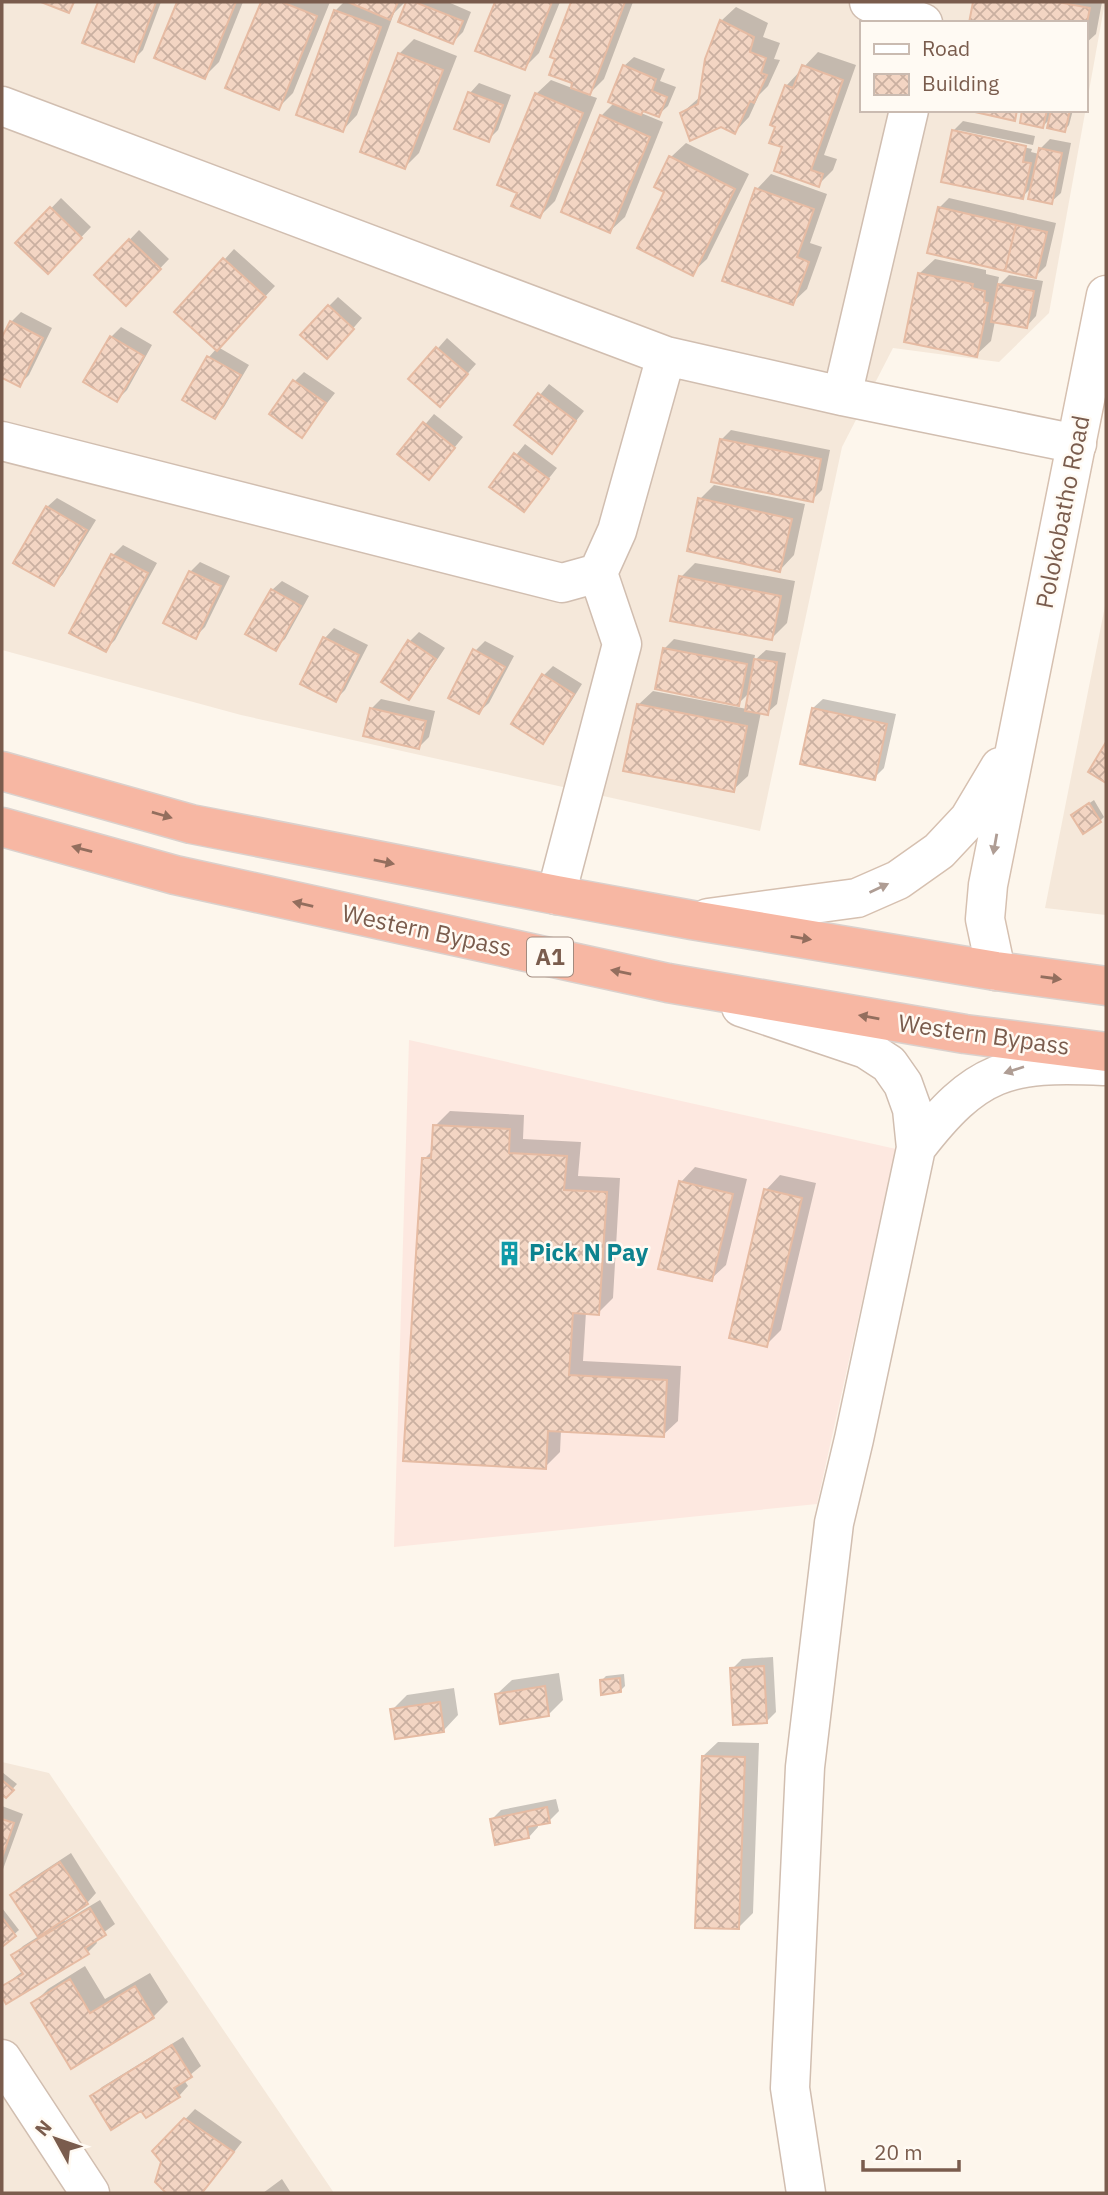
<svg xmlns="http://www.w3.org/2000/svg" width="1108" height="2195" font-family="'IBM Plex Sans',sans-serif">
  <defs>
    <pattern id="building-cross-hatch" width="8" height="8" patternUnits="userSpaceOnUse" patternTransform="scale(1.75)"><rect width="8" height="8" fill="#f3d5c3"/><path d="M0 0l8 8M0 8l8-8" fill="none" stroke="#cab0a1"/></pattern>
  </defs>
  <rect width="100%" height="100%" fill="#fdf6ec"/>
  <path fill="#f5e8da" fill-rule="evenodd" d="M2 2H1105L1049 313 999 362 893 348 842 447 760 831 241 715 2 650ZM861 23H1085V110H861Z
    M1106 601V915L1045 908Z
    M2 1762 49 1773 334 2193H2Z"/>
  <path fill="#fde8e0" d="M409 1040 896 1149 817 1504 394 1547Z"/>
  <path fill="#0003" d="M100 2H161L143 50 133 60 85 42Z
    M179 2H243L219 62 204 77 156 57Z
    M263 2H330L293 93 278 108 228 87Z
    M344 2H405L394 13 357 115 343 130 335 11Z
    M408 2H448L471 12 463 32 453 42 400 21Z
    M497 2H560L539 53 524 68 478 50Z
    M573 2H633L604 79 588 95 597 98 555 201 540 216 519 192 536 94 551 80 572 88 575 82 557 58 552 56Z
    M975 2H1102L1096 34 1085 44V23H971Z
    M736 7 768 23 763 37 780 43 774 59 780 60 768 86 759 95 749 117 735 132 682 113 701 96 721 21Z
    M414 39 457 56 419 153 405 167 399 54Z
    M818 52 856 65 824 155 837 159 833 170 818 185 784 146 786 86Z
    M634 57 665 69 660 81 676 87 668 106 658 115 644 110 641 113 663 122 625 217 610 231 601 116 614 103 624 66Z
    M479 83 511 95 498 130 488 140 470 93Z
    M1024 110H1073L1069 125 1065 130 1052 117 1043 126Z
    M963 121 1035 136 1033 145 958 130V133L1032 149 1031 152 1039 154 1040 149 1050 139 1071 143 1061 193 1051 202 1032 187 1022 197 953 131Z
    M686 143 749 174 707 259 692 273 667 192 671 157Z
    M771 174 827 194 810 243 822 247 807 289 792 303 757 189Z
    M61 198 91 227 48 272 18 243Z
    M949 198 1056 223 1046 266 1036 276 939 208Z
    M139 230 169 259 126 304 96 275Z
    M234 249 275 286 218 347 249 365 224 407 215 417 184 400 209 357 217 348 177 312Z
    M935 259 986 270V274L999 277 997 287 1009 275 1043 281 1036 316 1027 326 995 321 991 341 976 355 920 273Z
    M338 297 362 318 337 347 329 306Z
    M21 312 52 328 29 375 19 385 2 376V341L11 322Z
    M121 327 152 345 127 390 117 400 111 337Z
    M447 338 476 364 449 395 411 379Z
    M304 372 335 393 302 435 295 381Z
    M549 384 584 411 552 451 516 424Z
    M434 414 463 437 438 468 400 454Z
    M731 430 830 450 822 490 812 500 721 440Z
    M525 444 557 468 524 510 491 486Z
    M714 485 805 504 794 555 780 570 700 499Z
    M57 498 96 520 63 574 54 584 47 507Z
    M123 545 157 563 115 640 105 650 72 632 113 555Z
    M200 562 230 576 205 627 195 637 190 572Z
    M695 563 795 581 787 623 772 638 681 577Z
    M282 581 309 596 285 639 275 648 272 590Z
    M334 628 368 645 345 690 335 700 302 684 325 638Z
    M419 632 445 648 418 688 409 698 410 641Z
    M674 639 755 655 754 661 766 650 786 653 777 704 767 713 761 712 748 776 733 790 638 705 653 691 747 709 750 692 738 704 664 649Z
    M485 641 514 656 489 703 479 712 475 651Z
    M553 666 582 684 552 732 542 742 543 676Z
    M381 699 435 711 429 737 419 747 371 709Z
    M823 699 896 714 884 768 874 778 813 708Z
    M1094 800 1104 817 1100 821 1078 811Z
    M450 1111 524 1115 523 1139 581 1142 578 1176 620 1178 613 1298 598 1313 586 1312 583 1361 681 1366 678 1421 663 1435 561 1430 560 1452 545 1467 424 1159 434 1149 435 1126Z
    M695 1167 747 1179 726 1265 711 1279 681 1182Z
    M780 1175 816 1183 781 1330 766 1345V1190Z
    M773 1657 776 1712 766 1722 732 1669 742 1659Z
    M559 1673 563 1700 549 1714 497 1694 512 1680Z
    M624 1674 625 1686 620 1691 601 1681 606 1676Z
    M454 1688 458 1715 444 1730 392 1710 407 1695Z
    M718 1742 759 1743 753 1913 738 1928 703 1756Z
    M2 1772 17 1784 6 1796 2 1792Z
    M556 1799 559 1811 549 1821 538 1823V1827L529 1837 492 1819 501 1810Z
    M2 1806 23 1814 2 1872Z
    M71 1853 96 1893 87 1903 63 1918 65 1921 100 1900 115 1924 95 1939 97 1943 88 1952 6 2001 2 1994V1987L23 1971 14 1955 23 1946 39 1936 12 1895 22 1885Z
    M2 1908 19 1930 2 1945Z
    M85 1966 105 1999 150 1973 168 2002 153 2017 72 2067 34 2003 48 1989Z
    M183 2037 201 2066 184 2080 188 2086 179 2096 92 2097 102 2087Z
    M195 2109 242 2142 202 2193H168L157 2182 163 2161 155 2151Z
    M282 2179 291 2193H263Z"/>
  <path fill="url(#building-cross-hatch)" stroke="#e6bba3" stroke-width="2" d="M41 2H74L69 13Z
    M98 2H156L134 62 82 43Z
    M177 2H236L205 79 154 58Z
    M261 2H282L317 16 279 110 225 88Z
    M348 2H398L390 20Z
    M406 2H415L463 21 453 44 398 22Z
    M495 2H552L525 70 475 51Z
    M571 2H625L590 95 571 88 572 83 549 75 555 59 550 57Z
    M973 2H1058L1090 8 1085 32V23H969Z
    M334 10 381 27 343 132 296 115Z
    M720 20 754 37 750 52 766 58 761 73 767 75 754 103 750 101 735 134 721 127 690 141 680 113 698 104 705 59Z
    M398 53 443 70 405 169 360 152Z
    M623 65 656 79 652 91 667 97 659 117 643 111 641 115 608 102Z
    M802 65 843 80 811 170 823 174 819 187 774 171 782 147 769 143 775 127 770 125 785 85 793 88Z
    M468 92 503 105 489 142 454 129Z
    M535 93 583 113 540 218 511 206 517 193 497 185Z
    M966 110H1017L1015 121Z
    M1022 110H1047L1043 128 1020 123Z
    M1051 110H1070L1065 132 1047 128Z
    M600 115 650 137 610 233 561 212Z
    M952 130 1026 146 1023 162 1031 163 1023 199 941 182Z
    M1039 148 1062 153 1052 204 1028 199Z
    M669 156 735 189 693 276 637 248 664 192 654 187Z
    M755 188 814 209 797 257 809 262 793 305 722 281Z
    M50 207 82 238 48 274 15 243Z
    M938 207 1016 225 1005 271 927 253Z
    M1016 225 1047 232 1036 278 1005 271Z
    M129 239 161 269 126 306 94 275Z
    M223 258 266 297 217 351 174 312Z
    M918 273 973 284 972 288 985 291 984 302 988 303 977 357 904 342Z
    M998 284 1034 291 1027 328 991 322Z
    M328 305 354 329 327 359 300 335Z
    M10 321 43 338 20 387 2 378V337Z
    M110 336 144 356 117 402 83 382Z
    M436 347 468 374 440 407 408 379Z
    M207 356 241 375 215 419 182 400Z
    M293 380 326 403 302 438 269 414Z
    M538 393 576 421 552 454 514 425Z
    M423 422 455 448 429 480 397 454Z
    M720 439 821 459 813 502 711 482Z
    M514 453 549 479 524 512 489 487Z
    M698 498 792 519 780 572 687 551Z
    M46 506 87 530 54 586 13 563Z
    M111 554 148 573 106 652 69 633Z
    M189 571 221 586 196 639 163 623Z
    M679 576 781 596 772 640 670 621Z
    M271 589 301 606 276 651 245 634Z
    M323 637 359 655 336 702 300 684Z
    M408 640 436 659 409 700 381 682Z
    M663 648 747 664 739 706 655 689Z
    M473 649 505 667 479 714 448 698Z
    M754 659 777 662 768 715 745 711Z
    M542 674 574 694 543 744 511 724Z
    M637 704 747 726 734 792 623 771Z
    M370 708 426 721 419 749 363 736Z
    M812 708 887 724 875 780 800 764Z
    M1106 742V783L1088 772Z
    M1089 803 1101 822 1083 834 1071 815Z
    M433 1125 510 1129 509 1153 567 1156 564 1190 607 1192 599 1315 573 1313 569 1375 667 1380 664 1437 548 1431 546 1469 403 1461 422 1158H431Z
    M679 1181 733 1194 712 1281 658 1269Z
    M764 1189 802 1198 767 1347 729 1338Z
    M764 1666 767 1723 733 1725 730 1668Z
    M620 1678 621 1692 601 1695 600 1680Z
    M545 1686 549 1716 500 1724 495 1694Z
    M440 1702 444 1732 395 1739 390 1709Z
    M702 1756 745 1757 739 1929 695 1928Z
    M2 1780 14 1790 6 1798 2 1795Z
    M547 1807 550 1823 527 1827 529 1838 495 1845 490 1819Z
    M2 1819 14 1823 2 1858Z
    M60 1862 88 1904 38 1937 10 1895Z
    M90 1908 106 1935 85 1948 89 1954 6 2004 2 1997V1986L23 1974 11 1955Z
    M2 1917 16 1936 2 1947Z
    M70 1979 90 2013 135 1986 154 2018 71 2069 31 2003Z
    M172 2045 192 2077 174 2088 180 2097 146 2118 141 2111 111 2130 90 2096Z
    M184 2118 234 2152 202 2193H166L155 2182 161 2162 152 2151Z"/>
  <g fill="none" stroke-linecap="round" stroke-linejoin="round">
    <defs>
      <path id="street" d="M869 2 923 23
        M2 106 666 356 842 396 1077 444
        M842 396 909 110
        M2 441 562 583 598 573 617 531 666 356
        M556 895 622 644 598 573
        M741 1007 866 1049 889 1064 903 1084 912 1109 916 1148 854 1439 834 1523 805 1767 790 2088 806 2193
        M916 1148C976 1070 1007 1061 1104 1066
        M2 2059 90 2193"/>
      <path id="secondary" d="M708 918 857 898 898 880 939 851 969 819 1000 767
        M996 971 985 919 988 885 1106 295"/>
      <path id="highway" d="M2 771 191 824 556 895 692 920 996 971 1106 986
        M2 827 175 875 668 983 965 1034 1106 1052"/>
    </defs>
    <use href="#street" stroke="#d1beb0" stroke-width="41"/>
    <use href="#secondary" stroke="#d6c0b0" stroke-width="41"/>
    <use href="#highway" stroke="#dad1cd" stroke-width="41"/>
    <use href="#street" stroke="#fff" stroke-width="38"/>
    <use href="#secondary" stroke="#fff" stroke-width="38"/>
    <use href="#highway" stroke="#f7b7a3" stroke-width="38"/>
  </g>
  <defs><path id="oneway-solid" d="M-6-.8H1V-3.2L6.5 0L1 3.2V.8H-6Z" transform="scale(1.75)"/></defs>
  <g fill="#936e5e">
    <use href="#oneway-solid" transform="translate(162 815) rotate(16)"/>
    <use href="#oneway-solid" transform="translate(82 849) rotate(-165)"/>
    <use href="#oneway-solid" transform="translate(384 862) rotate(11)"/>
    <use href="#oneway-solid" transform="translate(303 904) rotate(-167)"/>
    <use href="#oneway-solid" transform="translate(801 938) rotate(9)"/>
    <use href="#oneway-solid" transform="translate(621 972) rotate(-168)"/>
    <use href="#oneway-solid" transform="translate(1051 978) rotate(8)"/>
    <use href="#oneway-solid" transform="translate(869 1017) rotate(-170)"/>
  </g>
  <g fill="#af9d94">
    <use href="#oneway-solid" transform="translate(995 844) rotate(100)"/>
    <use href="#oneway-solid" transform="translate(879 888) rotate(-25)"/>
    <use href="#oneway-solid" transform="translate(1014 1070) rotate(162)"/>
  </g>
  <defs>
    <symbol id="building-bare" viewBox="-9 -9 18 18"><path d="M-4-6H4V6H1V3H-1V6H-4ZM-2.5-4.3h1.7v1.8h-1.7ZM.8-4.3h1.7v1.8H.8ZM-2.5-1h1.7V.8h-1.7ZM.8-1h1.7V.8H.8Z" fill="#0f9aa8" stroke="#fffaf3" stroke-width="2.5" paint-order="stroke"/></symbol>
  </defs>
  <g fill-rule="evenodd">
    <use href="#building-bare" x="492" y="1236" width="35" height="35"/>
  </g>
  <g text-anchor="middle" stroke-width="5" stroke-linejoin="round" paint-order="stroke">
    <rect fill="#fffaf3" stroke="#a28b7f" stroke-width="2" x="527" y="937.5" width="46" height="39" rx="5"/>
    <g font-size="23" font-weight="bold" fill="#7a5c4d">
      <text x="550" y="965">A1</text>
    </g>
    <g font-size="24" fill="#7a5c4d" stroke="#fffaf3">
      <text transform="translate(1063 512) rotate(-79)" y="8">Polokobatho Road</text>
      <text transform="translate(427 931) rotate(12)" y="8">Western Bypass</text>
      <text transform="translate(984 1035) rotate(8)" y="8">Western Bypass</text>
    </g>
    <g font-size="24" font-weight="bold" fill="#0d838f" stroke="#fffaf3" text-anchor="start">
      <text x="529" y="1261">Pick N Pay</text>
    </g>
  </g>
  <rect width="1108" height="2195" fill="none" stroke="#7a5c4d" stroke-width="7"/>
  <rect x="860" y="21" width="228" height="91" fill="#fffaf3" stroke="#cabbb1" stroke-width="2"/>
  <rect x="874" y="44" width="35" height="10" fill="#ffffff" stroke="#cabbb1" stroke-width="2"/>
  <text x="922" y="56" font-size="21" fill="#7a5c4d">Road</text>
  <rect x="874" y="74" width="35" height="21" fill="url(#building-cross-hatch)" stroke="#cabbb1" stroke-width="2"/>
  <text x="922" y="91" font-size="21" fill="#7a5c4d">Building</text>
  <g transform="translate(56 2139) rotate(310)" stroke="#fffaf3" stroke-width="5" paint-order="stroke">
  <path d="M0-5L12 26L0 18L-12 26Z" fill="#7a5c4d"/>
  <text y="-10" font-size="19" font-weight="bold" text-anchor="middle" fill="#7a5c4d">N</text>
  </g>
  <path d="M863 2160v10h96v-10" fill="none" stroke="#7a5c4d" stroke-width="3.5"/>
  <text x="874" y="2160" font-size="21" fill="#7a5c4d" stroke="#fffaf3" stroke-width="5" paint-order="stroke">20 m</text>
</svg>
